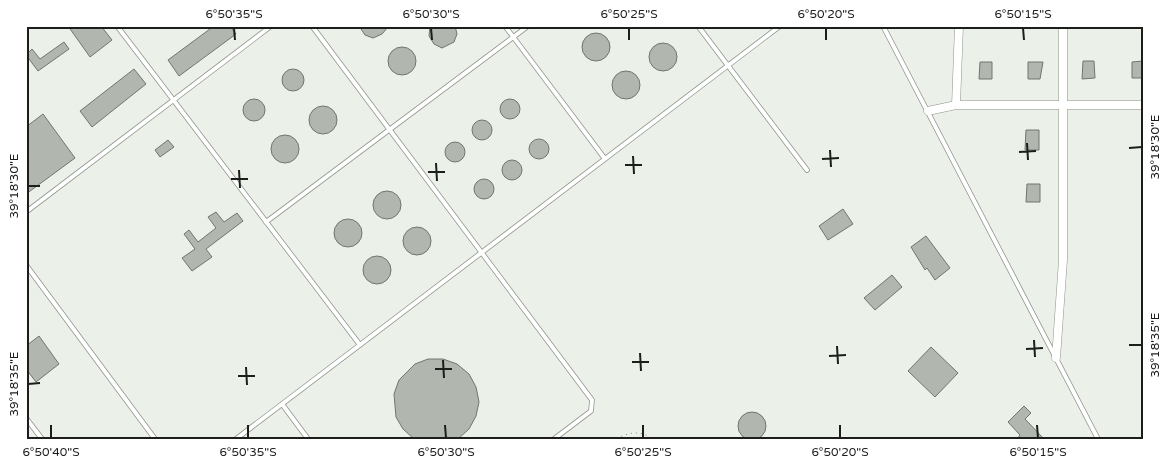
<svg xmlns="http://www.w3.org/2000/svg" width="1169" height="465" font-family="'Varela Round',sans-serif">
  <rect width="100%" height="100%" fill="#ebf1e9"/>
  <path fill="#b1b7af" stroke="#70766e" d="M68 26H101L112 40 90 57Z
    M214 26H230L236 34 179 76 168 60Z
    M359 26H389L382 34 373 38 365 35Z
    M430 26H455L457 34 454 42 442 48 434 44 429 36Z
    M582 47a14 14 0 1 1 28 0a14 14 0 1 1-28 0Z
    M64 42 69 49 38 71 26 55 32 49 40 59Z
    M649 57a14 14 0 1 1 28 0a14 14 0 1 1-28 0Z
    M388 61a14 14 0 1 1 28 0a14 14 0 1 1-28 0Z
    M1083 61H1094L1095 78 1082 79Z
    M1143 61V78H1132V62Z
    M980 62H992V79H979Z
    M1028 62H1043L1040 79H1028Z
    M282 80a11 11 0 1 1 22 0a11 11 0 1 1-22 0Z
    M134 69 146 84 92 127 80 111Z
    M612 85a14 14 0 1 1 28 0a14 14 0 1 1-28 0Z
    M243 110a11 11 0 1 1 22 0a11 11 0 1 1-22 0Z
    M500 109a10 10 0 1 1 20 0a10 10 0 1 1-20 0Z
    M309 120a14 14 0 1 1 28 0a14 14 0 1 1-28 0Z
    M43 114 75 158 26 194V127Z
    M472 130a10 10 0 1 1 20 0a10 10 0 1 1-20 0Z
    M1026 130H1039V150H1025Z
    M271 149a14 14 0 1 1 28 0a14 14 0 1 1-28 0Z
    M529 149a10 10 0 1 1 20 0a10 10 0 1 1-20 0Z
    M168 140 174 147 160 157 155 150Z
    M445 152a10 10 0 1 1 20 0a10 10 0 1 1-20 0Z
    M502 170a10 10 0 1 1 20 0a10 10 0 1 1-20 0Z
    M474 189a10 10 0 1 1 20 0a10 10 0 1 1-20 0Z
    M1027 184H1040V202H1026Z
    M373 205a14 14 0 1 1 28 0a14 14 0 1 1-28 0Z
    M843 209 853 224 828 240 819 226Z
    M216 212 224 222 237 213 243 221 206 249 212 257 192 271 182 258 195 249 184 234 189 230 198 242 216 228 208 217Z
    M334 233a14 14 0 1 1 28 0a14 14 0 1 1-28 0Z
    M403 241a14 14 0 1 1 28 0a14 14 0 1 1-28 0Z
    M926 236 950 268 935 280 927 268 925 270 911 247Z
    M363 270a14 14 0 1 1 28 0a14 14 0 1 1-28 0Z
    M892 275 902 287 875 310 864 298Z
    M39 336 59 364 36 382 26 369V346Z
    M931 347 958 373 935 397 908 371Z
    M428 359H443L457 364 469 374 476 387 479 402 476 416 469 429 458 439H414L403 429 396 417 394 394 399 380 415 364Z
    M1024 406 1031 413 1025 419 1044 439H1017L1020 435 1008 422Z
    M738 426a14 14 0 1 1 28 0a14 14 0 1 1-28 0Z"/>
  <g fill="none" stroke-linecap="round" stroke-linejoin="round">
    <defs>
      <path id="service" d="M117 26 360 345
        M312 26 592 400 591 411 554 439
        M505 26 605 159
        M698 26 807 170
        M883 26 1098 439
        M26 212 271 26
        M266 222 528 26
        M26 265 155 439
        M282 404 308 439
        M26 418 42 439
        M236 439 780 26"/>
      <path id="minor" d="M956 105 959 26
        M928 111 956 105H1143
        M1056 358 1063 260V26"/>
    </defs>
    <use href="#service" stroke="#8e948c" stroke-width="5.5"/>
    <use href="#minor" stroke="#8e948c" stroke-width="9"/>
    <path stroke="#828681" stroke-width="1" stroke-dasharray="1 4" stroke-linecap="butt" d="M617 439C627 432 643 430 652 439"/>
    <use href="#service" stroke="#fff" stroke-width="4"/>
    <use href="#minor" stroke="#fff" stroke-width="8"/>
  </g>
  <path fill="none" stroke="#1b1e1b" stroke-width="2" d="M234 28 235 40M431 28 432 40M629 28V40M826 28V40M1023 28 1024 40M1027 143 1028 160M1129 148 1142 147M830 150 831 167M1019 152 1036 151M633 156 634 174M822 159 839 158M436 163 437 181M625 165H642M239 170 240 188M428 172H445M231 179H248M28 186H40M1034 340 1035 357M1129 345H1142M837 346 838 364M1026 349 1043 348M640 353 641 371M829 356 846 355M443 360 444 378M632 362H649M246 367 247 385M435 369H452M238 376H255M28 384 40 383M51 425V438M248 425V438M445 425 446 438M643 425V438M840 425V438M1037 425 1038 438"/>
  <rect width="1169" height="465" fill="none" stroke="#ffffff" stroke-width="55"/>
  <rect x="28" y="28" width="1114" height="410" fill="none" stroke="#1b1e1b" stroke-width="2"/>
  <g font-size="12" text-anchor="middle" fill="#1b1e1b">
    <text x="234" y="18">6°50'35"S</text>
    <text x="431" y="18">6°50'30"S</text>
    <text x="629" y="18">6°50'25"S</text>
    <text x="826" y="18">6°50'20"S</text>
    <text x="1023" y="18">6°50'15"S</text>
    <text transform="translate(1155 147) rotate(-90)" y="4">39°18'30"E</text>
    <text transform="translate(14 186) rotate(-90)" y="4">39°18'30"E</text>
    <text transform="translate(1155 345) rotate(-90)" y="4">39°18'35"E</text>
    <text transform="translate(14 384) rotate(-90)" y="4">39°18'35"E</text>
    <text x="51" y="456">6°50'40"S</text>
    <text x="248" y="456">6°50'35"S</text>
    <text x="446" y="456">6°50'30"S</text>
    <text x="643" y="456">6°50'25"S</text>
    <text x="840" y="456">6°50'20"S</text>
    <text x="1038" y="456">6°50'15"S</text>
  </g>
</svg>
